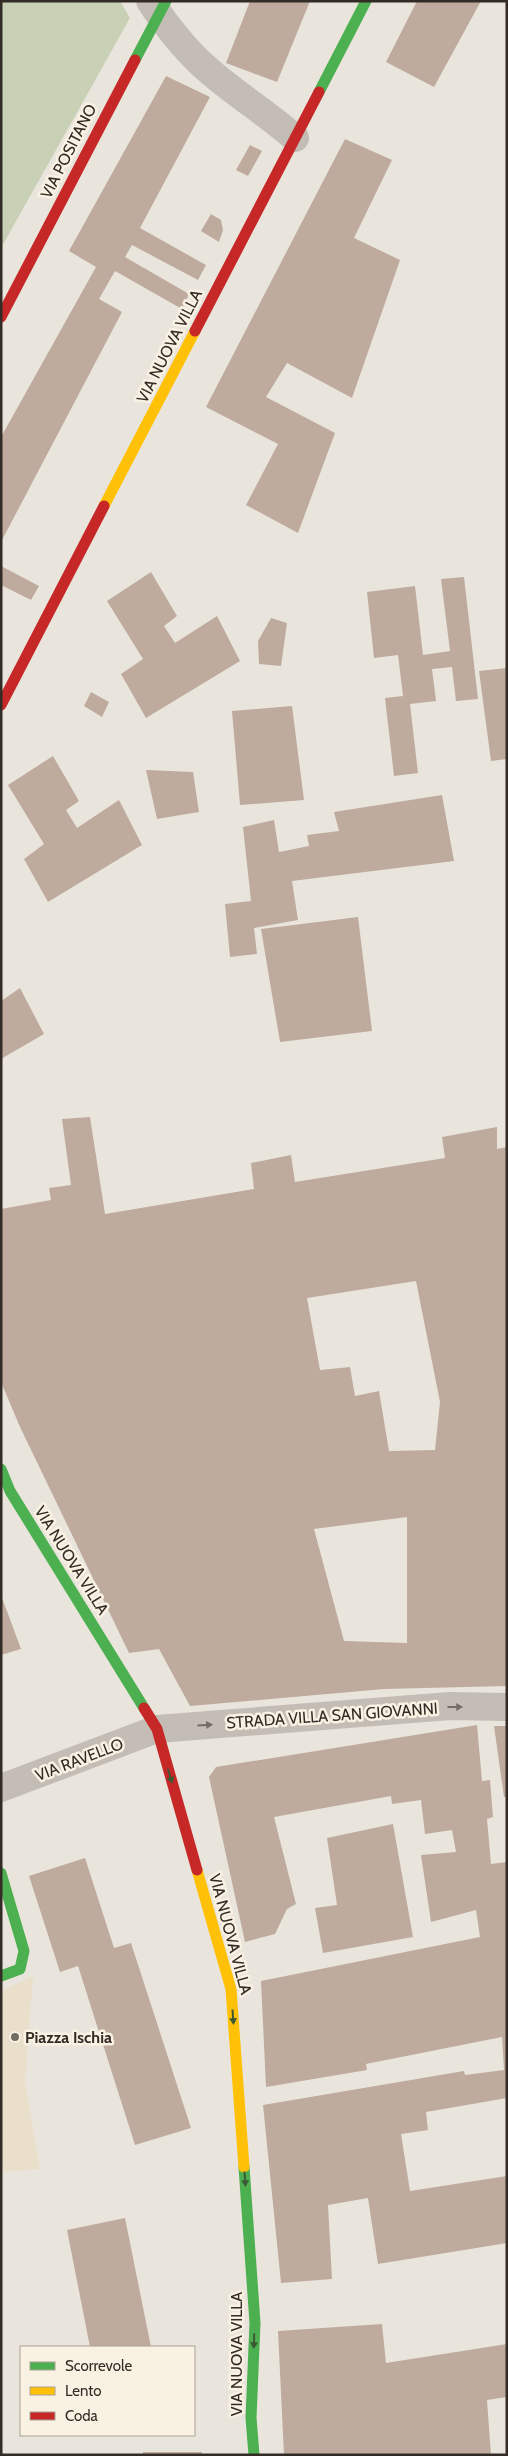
<svg xmlns="http://www.w3.org/2000/svg" width="508" height="2456" font-family="Cabin,sans-serif">
  <rect width="100%" height="100%" fill="#eae5dc"/>
  <path fill="#c8d0b6" d="M1 1H120L130 18 1 248Z"/>
  <path fill="#e9dfca" d="M33 1976 25 2081 40 2169 1 2172V1992Z"/>
  <path fill="#beab9e" fill-rule="evenodd" d="M250 1H310L277 82 226 63Z
    M417 1H481L434 87 386 62Z
    M166 76 210 97 140 228 206 265 198 280 132 245 125 257 189 294 182 309 115 271 99 299 122 312 1 542V437L96 267 69 251Z
    M345 139 392 160 354 238 400 260 352 398 287 363 266 397 335 433 298 533 246 505 278 444 206 407Z
    M250 145 262 151 248 176 236 170Z
    M211 214 221 220 223 230 219 242 201 231Z
    M1 566 39 586 31 600 1 585Z
    M151 572 177 616 164 626 175 643 217 616 240 661 146 718 121 674 143 659 107 601Z
    M464 577 478 699 456 701 452 667 432 669 436 701 410 704 418 773 394 776 385 698 403 696 398 655 374 658 367 592 415 586 423 655 450 651 441 579Z
    M271 618 287 623 281 666 259 664 258 641Z
    M507 668V759L491 761 479 671Z
    M91 692 109 702 102 717 84 706Z
    M292 706 304 800 240 805 232 711Z
    M53 756 79 801 66 810 77 828 119 800 142 845 48 902 24 859 44 844 8 785Z
    M146 770 193 772 199 812 157 819Z
    M442 795 454 861 292 881 298 920 254 928 257 954 230 957 225 904 251 901 243 827 274 820 279 852 309 846 307 835 339 831 334 812Z
    M358 917 372 1031 280 1042 261 929Z
    M20 988 44 1034 1 1059V1001Z
    M90 1117 105 1214 254 1189 251 1163 291 1155 295 1182 445 1158 442 1137 497 1127V1149L507 1147V1686L384 1689 190 1706 159 1649 129 1653 20 1427 1 1382V1209L51 1200 49 1188 71 1185 62 1119ZM416 1281 440 1402 435 1450 389 1451 379 1391 355 1396 350 1367 320 1370 307 1298ZM407 1517V1643L344 1641 314 1529Z
    M1 1595 21 1649 1 1655Z
    M477 1725 482 1781 490 1780 493 1817 487 1819 491 1864 507 1862V2098L426 2112 428 2130 401 2134 410 2191 507 2176V2243L378 2264 368 2198 328 2205 332 2279 281 2283 263 2105 464 2071 465 2075 504 2070 502 2037 366 2064 367 2070 266 2087 261 1981 480 1937 476 1910 431 1922 421 1855 456 1852 452 1830 425 1834 421 1800 392 1804 391 1796 274 1817 296 1904 287 1909 275 1934 245 1942 209 1777 216 1767Z
    M494 1726H507V1797H504Z
    M393 1824 413 1937 323 1953 315 1908 337 1905 327 1838Z
    M85 1858 114 1948 131 1943 191 2128 135 2145 78 1966 60 1972 29 1876Z
    M125 2218 151 2347H90L67 2230Z
    M382 2324 386 2363 507 2344V2397L487 2400 491 2455H284L278 2331Z
    M143 2452H202V2455H143Z"/>
  <g fill="none" stroke-linecap="round" stroke-linejoin="round">
    <path stroke="#c3bdb5" stroke-width="28" d="M150 1C164 23 187 52 207 69 235 94 267 113 295 138
      M1 1788 157 1729 450 1706 507 1707"/>
    <path stroke="#4caf50" stroke-width="11" d="M135 60 166 1
      M319 92 366 1
      M1 1469 10 1491 144 1708
      M1 1873 24 1951 20 1969 1 1976
      M244 2167 255 2323 251 2418 254 2455"/>
    <path stroke="#ffc107" stroke-width="11" d="M104 506 195 331
      M197 1870 231 1989 244 2167"/>
    <path stroke="#c62828" stroke-width="11" d="M1 317 135 60
      M195 331 319 92
      M1 705 104 506
      M144 1708 157 1729 197 1870"/>
  </g>
  <defs><path id="oneway-solid" d="M-6-.8H1V-3.2L6.5 0L1 3.2V.8H-6Z" transform="scale(1.25)"/></defs>
  <g fill="#746d66">
    <use href="#oneway-solid" transform="translate(455 1707)"/>
    <use href="#oneway-solid" transform="translate(205 1725) rotate(-4)"/>
  </g>
  <g fill="#3c5934">
    <use href="#oneway-solid" transform="translate(170 1776) rotate(74)"/>
    <use href="#oneway-solid" transform="translate(233 2017) rotate(86)"/>
    <use href="#oneway-solid" transform="translate(245 2179) rotate(86)"/>
    <use href="#oneway-solid" transform="translate(254 2341) rotate(92)"/>
  </g>
  <circle fill="#736c65" stroke="#f9f1e2" stroke-width="2" cx="15" cy="2037" r="5"/>
  <g text-anchor="middle" stroke-width="5" stroke-linejoin="round" paint-order="stroke">
    <g font-size="16" fill="#332b25" stroke="#f9f1e2">
      <text transform="translate(68 151) rotate(-63)" y="6">VIA POSITANO</text>
      <text transform="translate(169 346) rotate(-63)" y="6">VIA NUOVA VILLA</text>
      <text transform="translate(72 1560) rotate(58)" y="6">VIA NUOVA VILLA</text>
      <text transform="translate(332 1715) rotate(-4)" y="6">STRADA VILLA SAN GIOVANNI</text>
      <text transform="translate(79 1759) rotate(-21)" y="6">VIA RAVELLO</text>
      <text transform="translate(231 1934) rotate(75)" y="6">VIA NUOVA VILLA</text>
      <text transform="translate(236 2354) rotate(-90)" y="6">VIA NUOVA VILLA</text>
    </g>
    <g font-size="16" font-weight="bold" fill="#332b25" stroke="#f9f1e2" text-anchor="start">
      <text x="25" y="2043">Piazza Ischia</text>
    </g>
  </g>
  <rect width="508" height="2456" fill="none" stroke="#332b25" stroke-width="5"/>
  <rect x="20" y="2346" width="175" height="90" fill="#f9f1e2" stroke="#aaa296"/>
  <rect x="30" y="2362" width="25" height="8" fill="#4caf50" stroke="#aaa296"/>
  <text x="65" y="2371" font-size="15" fill="#332b25">Scorrevole</text>
  <rect x="30" y="2387" width="25" height="8" fill="#ffc107" stroke="#aaa296"/>
  <text x="65" y="2396" font-size="15" fill="#332b25">Lento</text>
  <rect x="30" y="2412" width="25" height="8" fill="#c62828" stroke="#aaa296"/>
  <text x="65" y="2421" font-size="15" fill="#332b25">Coda</text>
</svg>
